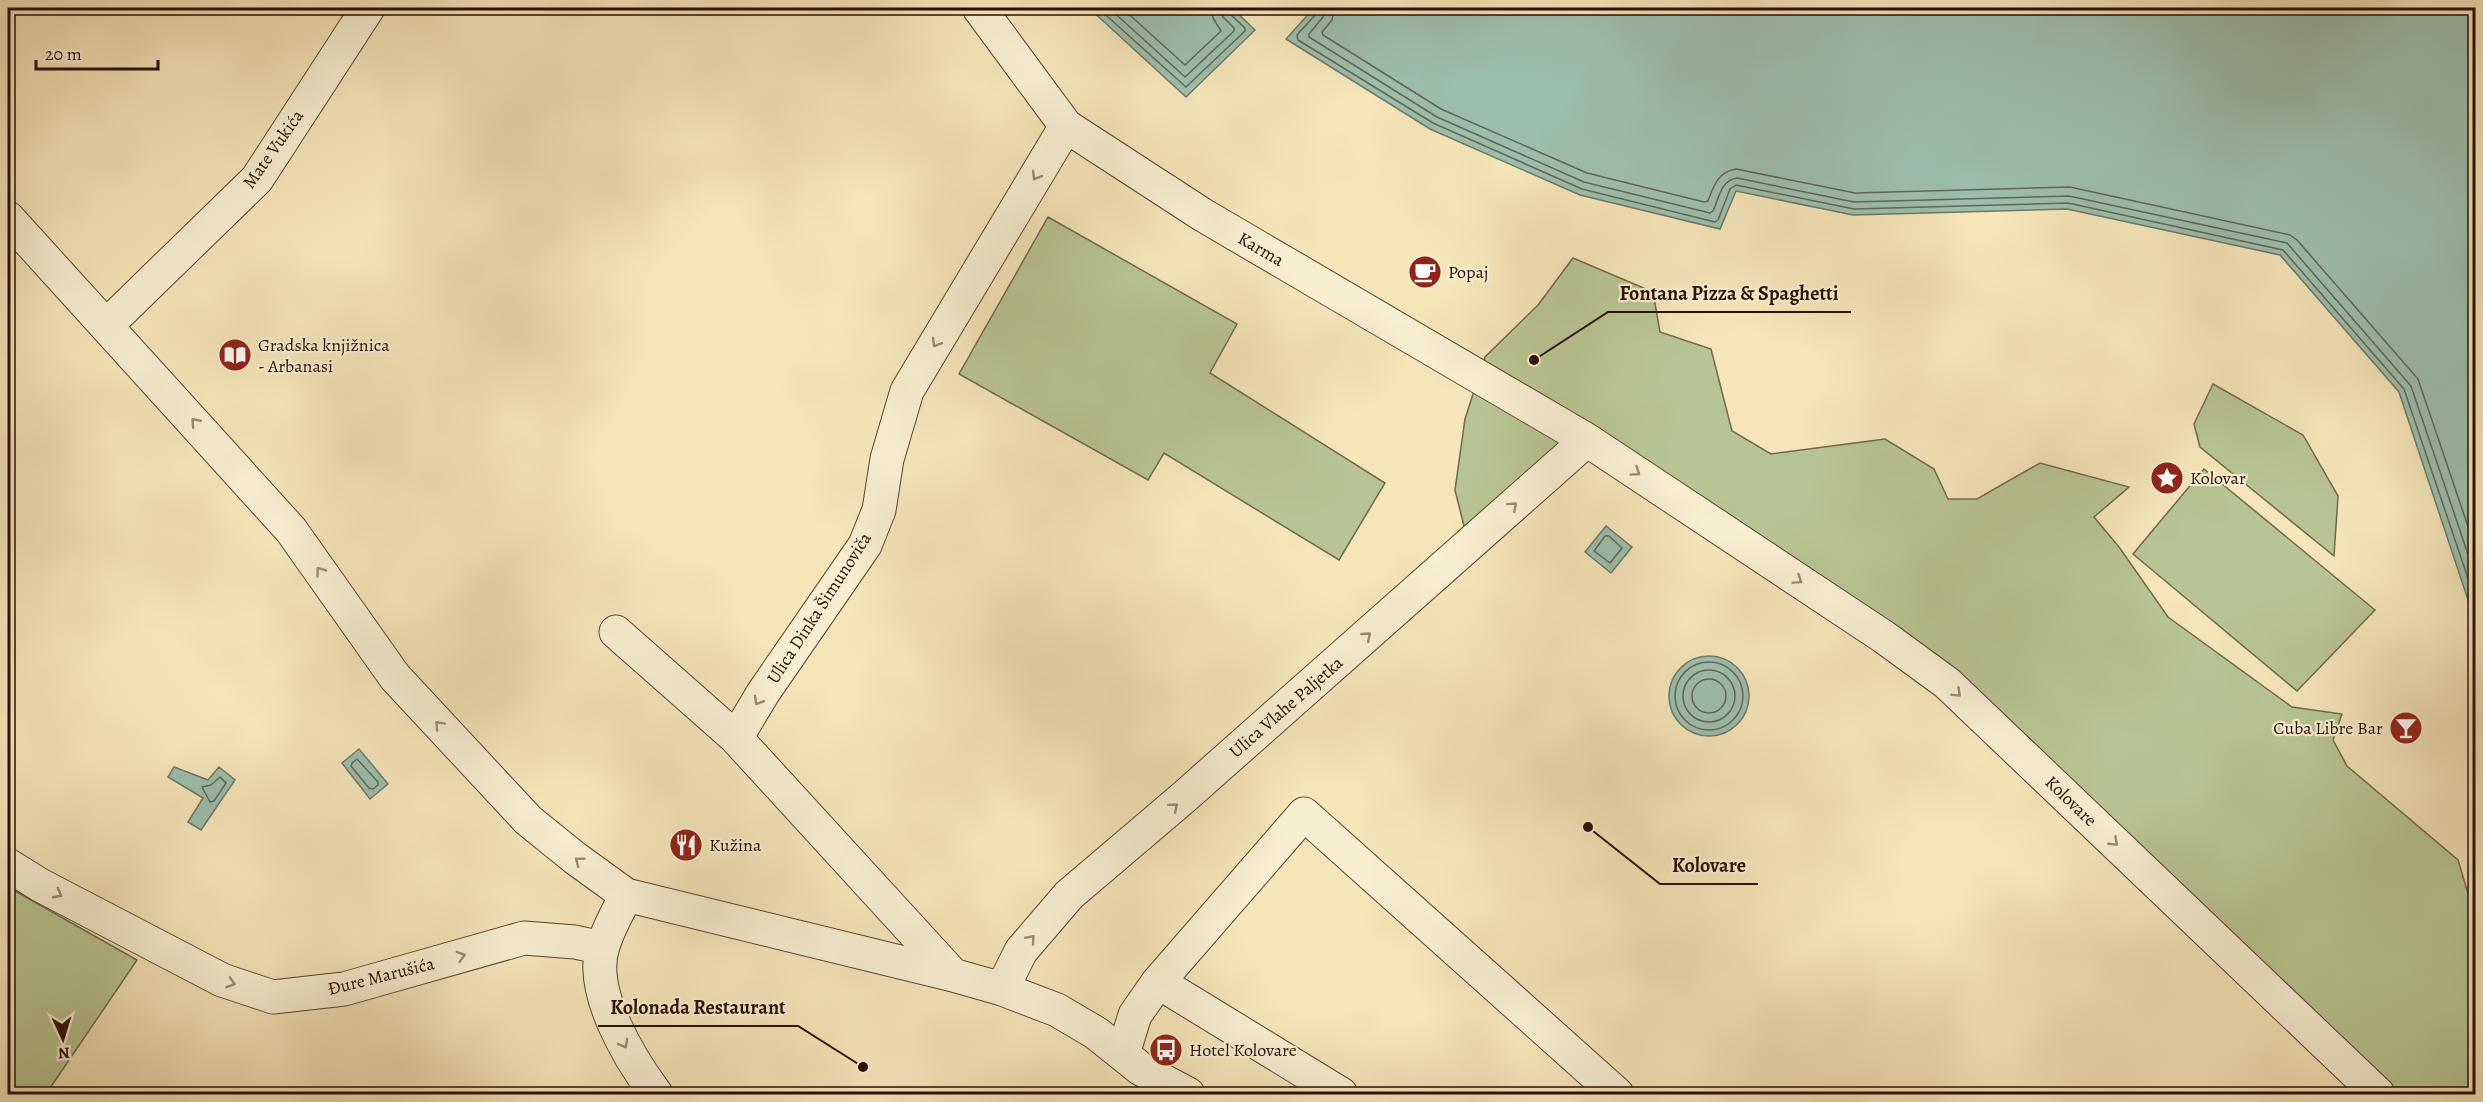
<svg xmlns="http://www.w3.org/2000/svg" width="2483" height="1102" font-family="Alegreya,serif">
  <rect width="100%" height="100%" fill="#f5e5b9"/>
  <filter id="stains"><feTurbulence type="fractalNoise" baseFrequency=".00333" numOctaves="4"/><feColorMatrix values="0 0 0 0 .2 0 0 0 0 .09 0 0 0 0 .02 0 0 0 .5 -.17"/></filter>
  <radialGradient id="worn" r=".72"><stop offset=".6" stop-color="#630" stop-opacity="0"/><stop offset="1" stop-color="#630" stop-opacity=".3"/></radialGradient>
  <path fill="#b8c592" stroke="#706a4a" stroke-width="1.5" d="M1048 217 1237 324 1210 373 1385 483 1339 560 1164 453 1148 480 959 374Z
    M1573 258 1653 292 1660 332 1711 349 1732 431 1771 454 1885 439 1934 469 1948 499H1977L2040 463 2129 487 2094 517 2119 547 2168 617 2292 707 2342 714 2333 740 2347 766 2458 860 2475 917V1094H2378L1947 683 1588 440 1469 546 1455 490 1465 419 1485 357 1538 305Z
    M2213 384 2303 435 2338 496 2334 556 2200 447 2194 424Z
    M2204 469 2375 610 2297 691 2133 554Z
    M8 887 137 960 46 1094H8Z"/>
  <path fill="#9cbfad" stroke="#6e7869" stroke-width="1.5" d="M1089 8H1232L1255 30 1186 97Z
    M1314 8H2475V621L2399 392 2280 255 2067 209 1853 215 1736 191 1720 229 1580 195 1430 129 1286 39Z
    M1606 526 1632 547 1611 573 1585 552Z
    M1669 696a40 40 0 1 1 80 0a40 40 0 1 1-80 0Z
    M359 749 388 784 370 799 342 763Z
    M174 767 208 780 219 767 235 780 201 830 188 822 203 798 168 777Z"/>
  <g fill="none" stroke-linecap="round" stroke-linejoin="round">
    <path stroke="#626658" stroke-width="1.5" d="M1098 8 1186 87 1245 31V28L1230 14 1229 8
      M1109 8 1185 77 1234 31V28L1223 17 1221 8
      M1122 8 1185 65 1221 31 1213 18 1212 8
      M1318 8 1316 14 1297 35 1298 40 1433 123 1582 189 1715 222 1718 220 1730 189 1736 185 1854 209 2068 203 2283 250 2404 389 2476 602
      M1325 8 1323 17 1309 34V37L1437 117 1584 182 1710 213 1713 211C1719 198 1721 180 1737 178L1854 202 2069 196 2287 243 2411 386 2476 578
      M1334 8 1332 20 1322 32 1323 35 1441 109 1587 173 1704 202 1708 201C1714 185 1718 172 1736 169L1855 193 2070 187 2290 235 2297 240 2418 379 2476 550
      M1605 536H1609L1622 548 1610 563 1594 551Z
      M1675 696a34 34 0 1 1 68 0a34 34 0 1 1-68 0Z
      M1683 696a26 26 0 1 1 52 0a26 26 0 1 1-52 0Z
      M1692 696a17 17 0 1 1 34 0a17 17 0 1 1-34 0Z
      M357 759 378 782V785L373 789 369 788 351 766 352 763Z
      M220 777 226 783 214 801 210 802 202 787 211 785Z"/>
    <defs>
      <path id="minor" d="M979 8 1066 126 1203 215 1587 440 1884 637 1947 683 2378 1094
        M8 218 291 530 395 677 528 820 575 858 626 895 953 975 1002 989 1057 1010 1096 1033 1141 1069 1188 1094
        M107 325 257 179 368 8
        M616 632 736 738 953 975
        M736 738 763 693 865 545 879 510 887 459 907 391 1066 126
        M8 865 40 885 222 980 273 997 344 989 524 938 575 942 602 948
        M626 895C618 912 608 929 603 946 588 991 630 1059 656 1094
        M1158 982 1341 1094
        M1002 989 1021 951 1069 895 1183 798 1587 440
        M1123 1054 1135 1015 1158 982 1304 814 1617 1094"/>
    </defs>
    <use href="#minor" stroke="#5b4430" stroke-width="35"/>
    <use href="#minor" stroke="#f8eed2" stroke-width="33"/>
  </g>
  <defs><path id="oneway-chevron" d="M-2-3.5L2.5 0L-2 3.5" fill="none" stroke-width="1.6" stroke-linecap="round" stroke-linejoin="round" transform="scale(1.5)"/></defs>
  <g stroke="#9a8975">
    <use href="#oneway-chevron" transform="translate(1036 176) rotate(121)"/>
    <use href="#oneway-chevron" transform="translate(936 343) rotate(121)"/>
    <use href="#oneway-chevron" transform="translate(195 422) rotate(-132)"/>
    <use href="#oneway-chevron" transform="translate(1636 472) rotate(34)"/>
    <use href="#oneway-chevron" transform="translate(1513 506) rotate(-42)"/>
    <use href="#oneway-chevron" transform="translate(320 571) rotate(-125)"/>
    <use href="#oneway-chevron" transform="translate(1798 580) rotate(34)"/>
    <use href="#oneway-chevron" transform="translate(1367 636) rotate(-41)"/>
    <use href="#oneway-chevron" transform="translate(1957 693) rotate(44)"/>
    <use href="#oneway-chevron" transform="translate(758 701) rotate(121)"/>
    <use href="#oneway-chevron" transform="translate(439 725) rotate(-133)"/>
    <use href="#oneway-chevron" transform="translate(1174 807) rotate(-40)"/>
    <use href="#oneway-chevron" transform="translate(2114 842) rotate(44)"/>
    <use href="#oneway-chevron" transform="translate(579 861) rotate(-143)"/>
    <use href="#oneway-chevron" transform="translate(58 894) rotate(28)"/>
    <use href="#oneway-chevron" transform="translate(1031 939) rotate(-49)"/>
    <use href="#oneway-chevron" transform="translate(461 956) rotate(-16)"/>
    <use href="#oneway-chevron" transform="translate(231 983) rotate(18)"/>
    <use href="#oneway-chevron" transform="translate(624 1044) rotate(61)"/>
  </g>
  <defs>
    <symbol id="cafe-disc" viewBox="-11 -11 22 22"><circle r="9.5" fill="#8f2418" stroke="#f8eed2"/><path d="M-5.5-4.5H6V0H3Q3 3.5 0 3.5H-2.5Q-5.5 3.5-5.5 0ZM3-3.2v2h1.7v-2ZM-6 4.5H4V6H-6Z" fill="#fff"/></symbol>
    <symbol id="library-disc" viewBox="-11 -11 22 22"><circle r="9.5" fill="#8f2418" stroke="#f8eed2"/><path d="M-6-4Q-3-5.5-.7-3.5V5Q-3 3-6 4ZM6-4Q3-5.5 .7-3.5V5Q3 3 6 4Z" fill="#fff"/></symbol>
    <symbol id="sight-disc" viewBox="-11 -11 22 22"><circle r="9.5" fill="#8f2418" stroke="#f8eed2"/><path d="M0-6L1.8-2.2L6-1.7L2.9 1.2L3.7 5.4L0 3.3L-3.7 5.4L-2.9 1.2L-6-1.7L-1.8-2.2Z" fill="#fff"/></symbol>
    <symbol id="bar-disc" viewBox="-11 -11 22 22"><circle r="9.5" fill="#8f2418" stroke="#f8eed2"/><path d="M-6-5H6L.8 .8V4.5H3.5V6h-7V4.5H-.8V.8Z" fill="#fff"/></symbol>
    <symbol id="restaurant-disc" viewBox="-11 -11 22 22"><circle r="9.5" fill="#8f2418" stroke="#f8eed2"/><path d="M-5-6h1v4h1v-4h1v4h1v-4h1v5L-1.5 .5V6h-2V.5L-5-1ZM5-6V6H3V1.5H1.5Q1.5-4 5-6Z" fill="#fff"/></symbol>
    <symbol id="bus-disc" viewBox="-11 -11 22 22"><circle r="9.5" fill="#8f2418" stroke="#f8eed2"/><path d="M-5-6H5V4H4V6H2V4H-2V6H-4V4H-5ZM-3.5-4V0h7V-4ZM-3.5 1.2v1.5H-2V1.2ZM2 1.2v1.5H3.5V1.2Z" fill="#fff"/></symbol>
  </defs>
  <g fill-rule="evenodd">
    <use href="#cafe-disc" x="1406" y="253" width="38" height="38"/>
    <use href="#library-disc" x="216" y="336" width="38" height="38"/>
    <use href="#sight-disc" x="2148" y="459" width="38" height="38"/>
    <use href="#bar-disc" x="2387" y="709" width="38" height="38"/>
    <use href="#restaurant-disc" x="667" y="826" width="38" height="38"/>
    <use href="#bus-disc" x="1147" y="1031" width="38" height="38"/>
  </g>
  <g text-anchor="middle" stroke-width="4.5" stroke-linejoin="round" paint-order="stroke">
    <g font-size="18" fill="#280e03" stroke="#f8eed2">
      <text transform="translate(273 149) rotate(-55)" y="6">Mate Vukića</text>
      <text transform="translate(1261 249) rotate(30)" y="6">Karma</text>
      <text transform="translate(819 608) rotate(-57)" y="6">Ulica Dinka Šimunoviča</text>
      <text transform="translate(1286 707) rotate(-41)" y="6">Ulica Vlahe Paljetka</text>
      <text transform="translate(2071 801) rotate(44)" y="6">Kolovare</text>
      <text transform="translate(381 976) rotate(-14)" y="6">Đure Marušića</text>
    </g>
    <g font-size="18" fill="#280e03" stroke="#f8eed2" text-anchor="start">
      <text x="1448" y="278">Popaj</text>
      <text x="258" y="351">Gradska knjižnica<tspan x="258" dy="21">- Arbanasi</tspan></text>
      <text x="2190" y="484">Kolovar</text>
      <text x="2383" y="734" text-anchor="end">Cuba Libre Bar</text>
      <text x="709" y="851">Kužina</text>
      <text x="1189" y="1056">Hotel Kolovare</text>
    </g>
  </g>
  <path fill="none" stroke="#280e03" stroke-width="2" d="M1534 360L1608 312H1851M1588 827L1660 884H1758M863 1067L798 1026H598"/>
  <g fill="#280e03" stroke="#f8eed2" stroke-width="2">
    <circle cx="1534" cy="360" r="6"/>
    <circle cx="1588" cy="827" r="6"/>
    <circle cx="863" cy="1067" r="6"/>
  </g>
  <g font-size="20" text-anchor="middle" font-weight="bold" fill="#280e03" stroke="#f8eed2" stroke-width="4.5" stroke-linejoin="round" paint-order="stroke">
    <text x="1729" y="300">Fontana Pizza &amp; Spaghetti</text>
    <text x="1709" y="872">Kolovare</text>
    <text x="698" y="1014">Kolonada Restaurant</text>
  </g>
  <rect width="2483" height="1102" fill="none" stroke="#f5e5b9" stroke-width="30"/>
  <rect x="9" y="9" width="2465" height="1084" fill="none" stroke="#280e03" stroke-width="3"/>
  <rect x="15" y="15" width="2453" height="1072" fill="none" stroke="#280e03" stroke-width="1.5"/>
  <g transform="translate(63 1039) rotate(176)" stroke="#f8eed2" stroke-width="4.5" paint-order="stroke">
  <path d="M0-4.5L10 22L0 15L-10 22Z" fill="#280e03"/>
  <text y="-9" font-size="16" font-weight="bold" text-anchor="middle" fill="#280e03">N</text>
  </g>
  <path d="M36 60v9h122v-9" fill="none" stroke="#280e03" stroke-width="3"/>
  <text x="45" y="60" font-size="18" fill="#280e03" stroke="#f8eed2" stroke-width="4.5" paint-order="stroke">20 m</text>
  <rect width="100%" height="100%" filter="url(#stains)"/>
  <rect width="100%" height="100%" fill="url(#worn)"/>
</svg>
